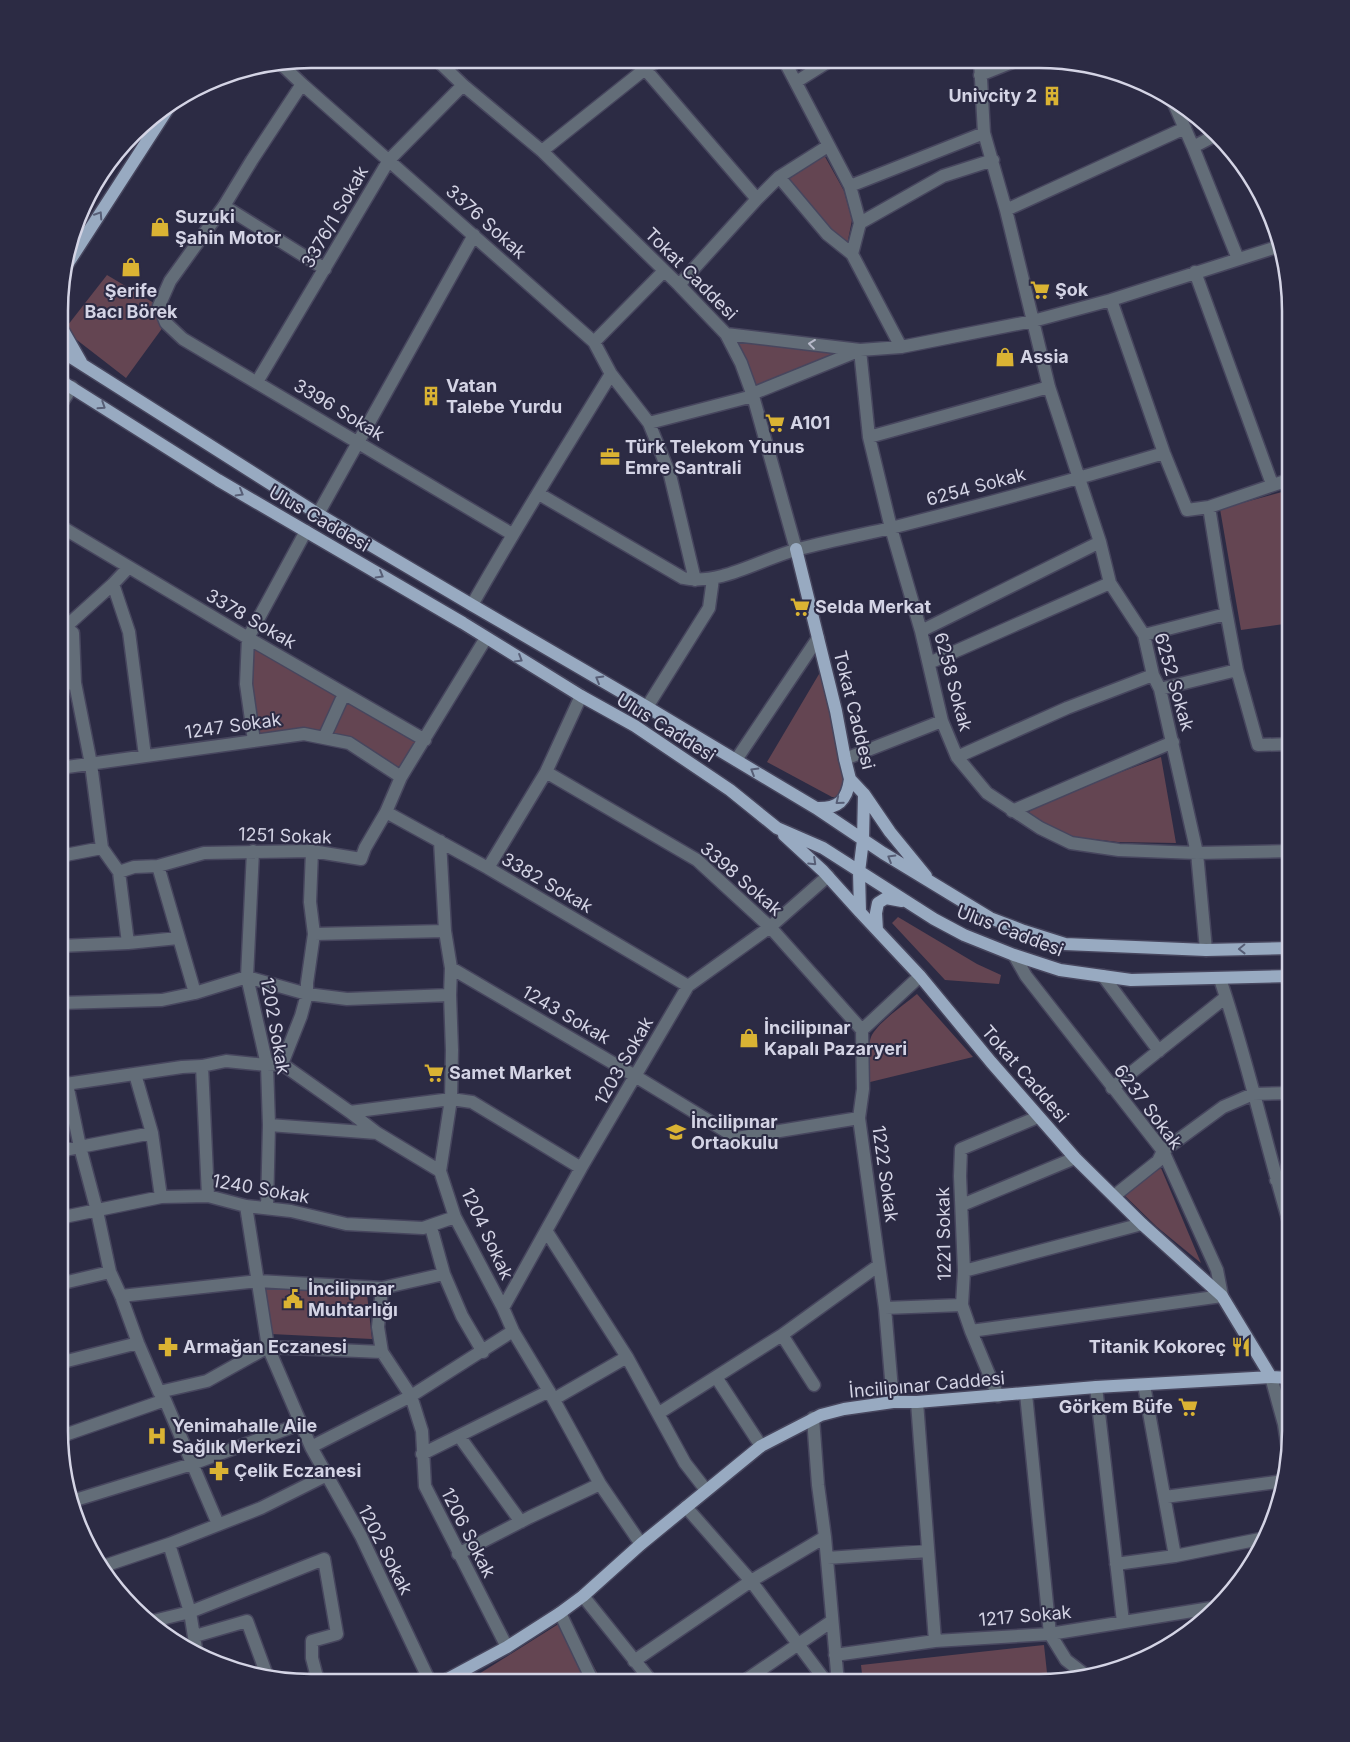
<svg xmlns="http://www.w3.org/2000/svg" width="1350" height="1742" font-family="Inter,sans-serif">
  <rect width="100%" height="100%" fill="#2c2b44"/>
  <path fill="#644552" d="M823 153 844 191 852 220 847 245 829 231 786 178Z
    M107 275 159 306 166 323 126 378 64 330Z
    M726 334 860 350 752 394Z
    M1282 492 1291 541V623L1241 630 1220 509Z
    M248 638 425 740 401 777 349 743 304 734 254 741Z
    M822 669 845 775 844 789 838 797H832L767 762Z
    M1161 757 1176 843 1118 842 1074 837 1027 816 1033 805Z
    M898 917 977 964 1001 975 999 984 945 980 892 923Z
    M917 994 973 1057 866 1083C866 1068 866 1051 871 1037 877 1023 905 1004 917 994Z
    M1161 1168 1201 1263 1157 1227 1122 1193Z
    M265 1286 367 1294 372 1339 271 1334Z
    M568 1618 602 1682H466Z
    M1044 1645 1048 1682 863 1683 861 1665Z"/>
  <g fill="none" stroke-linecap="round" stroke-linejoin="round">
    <defs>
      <path id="minor" d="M436 59 463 85 542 151 679 285 726 334 741 363 753 396 796 549
        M784 60 850 186 860 223 852 254 901 347
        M980 61 984 133 1006 210 1049 387 1100 542 1110 583 1144 635 1153 675 1160 689 1197 853 1206 950
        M281 64 302 84 594 342 611 374 649 423 670 475 695 580
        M446 68 460 59
        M645 69 757 199
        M980 75 1015 61
        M796 82 831 60
        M302 84 252 160 224 206 170 281 159 306 166 323 183 339 512 534
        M1172 99 1193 147 1238 259
        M1193 147 1218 134
        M542 151 645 69 659 60
        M779 177 827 234 852 254
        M850 186 984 133
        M224 206 325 269
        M1006 210 1185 128
        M860 223 943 176 993 160
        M1195 272 1272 484
        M679 285 757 199 779 177 828 146
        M1111 300 1164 453 1187 510 1209 507 1291 479
        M726 334 860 350 901 347 1033 321 1111 300 1283 245
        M594 342 664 271
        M860 350 869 437 891 528 921 631 942 721 957 757 987 793 1040 828 1071 843 1119 850 1197 853 1291 851
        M257 382 389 160 463 85
        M752 394 858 351
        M61 404 72 387
        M649 423 753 396
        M869 437 1049 387
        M539 494 683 578C721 586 762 558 799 549 829 541 860 535 891 528 982 505 1074 480 1164 453
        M1209 507 1224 600 1237 670 1258 745 1291 744
        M318 514 474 235
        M60 526 248 638 425 740
        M113 584 129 632 145 756
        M472 605C516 527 564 451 611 374
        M66 628 73 633 75 683 91 764 102 848
        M921 631 1100 542
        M60 632 113 584 128 568
        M1144 635 1226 614
        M929 663 1110 583
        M60 684 75 683
        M1160 689 1237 670
        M647 707 709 608 713 579
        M324 738 344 694
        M254 741 246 684 248 638 306 531
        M957 757 1067 708 1153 675
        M845 759 942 721
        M736 760 818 638
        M60 768 304 734 349 743 401 777
        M546 772 697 860 770 927 862 1030
        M1012 811 1173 742
        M386 812 488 868 688 986
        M440 841 445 931 451 968 450 995 452 1050 451 1099 440 1171 455 1217 503 1308 513 1331 549 1391 600 1484 641 1544
        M253 851 247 977 267 1065 269 1125 267 1208
        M60 856 102 848 119 872 134 867 158 866 204 853 312 851 361 859 365 848 386 812 401 777 486 638
        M158 866 195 993
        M488 868 546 772 581 696
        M119 872 128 943
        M314 934 445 931
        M60 946 128 943 178 938
        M451 968 635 1076 737 1138 859 1118
        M1103 976 1159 1051
        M1220 979C1248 1061 1266 1146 1291 1229
        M60 1003 162 1000 195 993 247 977 307 994 347 999 450 995
        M282 1064 301 1016 307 994V983L314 934 310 902 312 851
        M202 1066 208 1196
        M135 1074 152 1133 161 1197
        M67 1084 80 1147 97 1211 110 1272 121 1296 138 1343 159 1392
        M59 1085 182 1067 202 1066 226 1061 267 1065 282 1064 350 1112 377 1133 440 1171
        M1112 1088 1226 997
        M350 1112 451 1099 472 1102 581 1168
        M269 1125 377 1133
        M59 1151 152 1133
        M1276 1180 1291 1179
        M1114 1196 1158 1161 1163 1151 1223 1107 1253 1094 1291 1093
        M962 1205 1075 1158
        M246 1206 268 1347 311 1447 361 1536 430 1682
        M59 1218 161 1197 208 1196 246 1206 291 1211 346 1224 423 1228 455 1217
        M431 1227 444 1274 462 1316 483 1352
        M547 1232 627 1357 685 1463 706 1490
        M964 1271 1142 1224
        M59 1284 110 1272
        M382 1288 378 1327 382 1352 411 1396 422 1431 425 1486 507 1647
        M121 1296 258 1281 382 1288 444 1274
        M503 1308 581 1168 688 986 770 927 828 876
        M885 1308 962 1305
        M971 1331 1222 1296 1217 1270 1163 1151 1026 976 1014 955
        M782 1335 879 1265
        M59 1363 138 1343
        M716 1377 761 1446
        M1271 1377 1284 1424 1289 1457
        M1144 1385 1175 1556
        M1096 1387 1123 1622
        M1026 1394 1050 1634 1066 1660 1088 1677
        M998 1396 971 1331 962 1305 964 1271 960 1176 961 1149 1038 1117
        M554 1399 627 1357
        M165 1400 218 1524
        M893 1402 885 1308 859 1118 863 1089 862 1030 920 976
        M917 1402 935 1641
        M659 1413 782 1335 814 1385
        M813 1418 818 1485 825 1537 838 1683
        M459 1436 521 1522
        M59 1437 165 1400 159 1392 207 1381 268 1347 382 1352
        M311 1447 411 1396 513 1331
        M422 1454 549 1391
        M1165 1497 1284 1481
        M69 1502 192 1464 300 1424
        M686 1507 751 1581 827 1683
        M169 1544 190 1612 197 1655
        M458 1554 530 1517 600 1484
        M827 1558 928 1551
        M1116 1564 1175 1556 1265 1538
        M101 1567 169 1544 261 1508 327 1475
        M583 1596 652 1682
        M560 1613 593 1682
        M149 1622 190 1612 324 1559 337 1634 312 1641V1658L318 1681
        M195 1636 247 1621 268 1678
        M835 1655 935 1641 1050 1634 1217 1607
        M634 1661 751 1581 825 1537
        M743 1682 832 1621"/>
      <path id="major" d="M63 271 169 107
        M61 327 81 362
        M61 351 318 514 472 605 647 707 816 808 883 853 990 918 1024 931 1065 944 1206 950 1291 948
        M61 381 218 480 463 623 581 696 635 726 730 790 777 828 823 848 934 919 964 935 1014 955 1060 970 1131 980 1291 976
        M796 549 836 711 845 759 850 779 864 794 863 840 859 872 860 912 920 976 991 1062 1075 1158 1142 1224 1222 1296 1271 1377
        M864 794 890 832 926 876
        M816 808C838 809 847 801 850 779
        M784 835 823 871 860 912
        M877 930 876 913 878 903 886 898 902 901
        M442 1682 507 1647 560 1613 583 1596 641 1544 761 1446 821 1415 844 1409 893 1402H917L1096 1387 1271 1377 1291 1378"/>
    </defs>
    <use href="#minor" stroke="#47465e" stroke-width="15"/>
    <use href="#major" stroke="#47465e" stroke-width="15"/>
    <use href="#minor" stroke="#636d78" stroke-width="12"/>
    <use href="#major" stroke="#98aac1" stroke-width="12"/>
  </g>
  <defs><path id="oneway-chevron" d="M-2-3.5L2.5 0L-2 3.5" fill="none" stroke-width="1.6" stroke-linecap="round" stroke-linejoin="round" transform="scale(1.25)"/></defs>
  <g stroke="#575e76">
    <use href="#oneway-chevron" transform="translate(99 215) rotate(-57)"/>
    <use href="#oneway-chevron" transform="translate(102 406) rotate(33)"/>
    <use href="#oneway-chevron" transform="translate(240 493) rotate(30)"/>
    <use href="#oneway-chevron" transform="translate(380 575) rotate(30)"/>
    <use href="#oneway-chevron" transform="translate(519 659) rotate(31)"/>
    <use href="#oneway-chevron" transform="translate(599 679) rotate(-150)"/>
    <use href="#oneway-chevron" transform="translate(754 771) rotate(-149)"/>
    <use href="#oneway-chevron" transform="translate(839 801) rotate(141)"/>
    <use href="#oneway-chevron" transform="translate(891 858) rotate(-149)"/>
    <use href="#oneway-chevron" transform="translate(813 862) rotate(43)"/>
    <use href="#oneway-chevron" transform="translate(1242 949) rotate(179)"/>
  </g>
  <use stroke="#b8baca" href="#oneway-chevron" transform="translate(812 344) rotate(-173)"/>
  <defs>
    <symbol id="building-bare" viewBox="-9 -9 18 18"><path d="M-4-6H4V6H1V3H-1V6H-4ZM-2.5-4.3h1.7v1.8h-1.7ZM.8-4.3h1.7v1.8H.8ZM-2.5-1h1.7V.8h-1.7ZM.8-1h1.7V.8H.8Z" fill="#dab333" stroke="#2c2b44" stroke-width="2.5" paint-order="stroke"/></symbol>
    <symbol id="shop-bare" viewBox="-9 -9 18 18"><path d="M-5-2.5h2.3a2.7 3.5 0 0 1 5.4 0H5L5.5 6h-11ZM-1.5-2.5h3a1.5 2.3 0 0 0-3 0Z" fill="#dab333" stroke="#2c2b44" stroke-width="2.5" paint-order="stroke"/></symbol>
    <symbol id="supermarket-bare" viewBox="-9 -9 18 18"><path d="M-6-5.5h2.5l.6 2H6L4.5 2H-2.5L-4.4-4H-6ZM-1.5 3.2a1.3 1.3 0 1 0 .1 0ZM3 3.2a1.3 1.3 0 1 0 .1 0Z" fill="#dab333" stroke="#2c2b44" stroke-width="2.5" paint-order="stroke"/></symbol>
    <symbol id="office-bare" viewBox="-9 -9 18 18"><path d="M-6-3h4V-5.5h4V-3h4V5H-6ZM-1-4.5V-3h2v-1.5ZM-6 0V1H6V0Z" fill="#dab333" stroke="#2c2b44" stroke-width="2.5" paint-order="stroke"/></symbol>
    <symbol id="school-bare" viewBox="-9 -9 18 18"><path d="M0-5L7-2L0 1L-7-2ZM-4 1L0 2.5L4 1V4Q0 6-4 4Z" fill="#dab333" stroke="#2c2b44" stroke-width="2.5" paint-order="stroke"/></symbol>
    <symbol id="civic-bare" viewBox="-9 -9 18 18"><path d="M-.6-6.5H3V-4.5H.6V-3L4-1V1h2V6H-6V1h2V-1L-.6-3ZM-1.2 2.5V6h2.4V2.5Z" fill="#dab333" stroke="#2c2b44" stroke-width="2.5" paint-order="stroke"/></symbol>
    <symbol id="pharmacy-bare" viewBox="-9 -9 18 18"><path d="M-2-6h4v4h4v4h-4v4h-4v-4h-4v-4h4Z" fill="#dab333" stroke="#2c2b44" stroke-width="2.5" paint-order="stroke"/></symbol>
    <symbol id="restaurant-bare" viewBox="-9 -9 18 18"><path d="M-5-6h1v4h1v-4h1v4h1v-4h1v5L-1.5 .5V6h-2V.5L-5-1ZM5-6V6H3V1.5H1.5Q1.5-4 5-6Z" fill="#dab333" stroke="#2c2b44" stroke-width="2.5" paint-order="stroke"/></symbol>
    <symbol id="hospital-bare" viewBox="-9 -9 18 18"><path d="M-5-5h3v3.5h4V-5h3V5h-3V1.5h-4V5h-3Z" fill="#dab333" stroke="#2c2b44" stroke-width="2.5" paint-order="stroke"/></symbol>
  </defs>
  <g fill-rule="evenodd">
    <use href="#building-bare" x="1038" y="82" width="28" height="28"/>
    <use href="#shop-bare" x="146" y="213" width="28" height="28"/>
    <use href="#shop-bare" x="117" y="253" width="28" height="28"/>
    <use href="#supermarket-bare" x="1026" y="276" width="28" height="28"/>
    <use href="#shop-bare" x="991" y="343" width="28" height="28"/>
    <use href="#building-bare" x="417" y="382" width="28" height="28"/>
    <use href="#supermarket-bare" x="761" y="409" width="28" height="28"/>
    <use href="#office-bare" x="596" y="443" width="28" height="28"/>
    <use href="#supermarket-bare" x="786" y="593" width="28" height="28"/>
    <use href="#shop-bare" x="735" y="1024" width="28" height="28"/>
    <use href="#supermarket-bare" x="420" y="1059" width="28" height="28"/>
    <use href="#school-bare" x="662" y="1118" width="28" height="28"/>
    <use href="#civic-bare" x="279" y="1285" width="28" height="28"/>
    <use href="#pharmacy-bare" x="154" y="1333" width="28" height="28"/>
    <use href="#restaurant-bare" x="1227" y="1333" width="28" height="28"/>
    <use href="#supermarket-bare" x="1174" y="1393" width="28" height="28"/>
    <use href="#hospital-bare" x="143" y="1422" width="28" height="28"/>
    <use href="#pharmacy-bare" x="205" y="1457" width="28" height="28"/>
  </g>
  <g text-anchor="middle" stroke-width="4" stroke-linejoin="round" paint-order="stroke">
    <g font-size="18" font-weight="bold" fill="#d4d4e5" stroke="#2c2b44" text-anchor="start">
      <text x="1037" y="102" text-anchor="end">Univcity 2</text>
      <text x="175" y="223">Suzuki<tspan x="175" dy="21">Şahin Motor</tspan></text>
      <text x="1055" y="296">Şok</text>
      <text x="131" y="297" text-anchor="middle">Şerife<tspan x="131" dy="21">Bacı Börek</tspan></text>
      <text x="1020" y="363">Assia</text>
      <text x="446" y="392">Vatan<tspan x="446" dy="21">Talebe Yurdu</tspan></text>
      <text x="790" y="429">A101</text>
      <text x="625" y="453">Türk Telekom Yunus<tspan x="625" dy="21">Emre Santrali</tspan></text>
      <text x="815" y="613">Selda Merkat</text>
      <text x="764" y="1034">İncilipınar<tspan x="764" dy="21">Kapalı Pazaryeri</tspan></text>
      <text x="449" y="1079">Samet Market</text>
      <text x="691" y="1128">İncilipınar<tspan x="691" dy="21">Ortaokulu</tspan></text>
      <text x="308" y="1295">İncilipınar<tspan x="308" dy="21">Muhtarlığı</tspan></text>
      <text x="183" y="1353">Armağan Eczanesi</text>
      <text x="1226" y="1353" text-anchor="end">Titanik Kokoreç</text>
      <text x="1173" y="1413" text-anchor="end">Görkem Büfe</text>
      <text x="172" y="1432">Yenimahalle Aile<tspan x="172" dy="21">Sağlık Merkezi</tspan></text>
      <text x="234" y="1477">Çelik Eczanesi</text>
    </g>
    <g font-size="18" fill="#d4d4e5" stroke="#2c2b44">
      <text transform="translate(335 217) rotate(-60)" y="6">3376/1 Sokak</text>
      <text transform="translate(486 222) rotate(42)" y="6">3376 Sokak</text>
      <text transform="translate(691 274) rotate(45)" y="6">Tokat Caddesi</text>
      <text transform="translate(339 410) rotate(31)" y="6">3396 Sokak</text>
      <text transform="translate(976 487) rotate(-15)" y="6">6254 Sokak</text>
      <text transform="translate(319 519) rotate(30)" y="6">Ulus Caddesi</text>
      <text transform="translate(251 619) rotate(30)" y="6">3378 Sokak</text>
      <text transform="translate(953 682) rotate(75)" y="6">6258 Sokak</text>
      <text transform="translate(1174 682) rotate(74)" y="6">6252 Sokak</text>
      <text transform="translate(854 710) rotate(76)" y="6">Tokat Caddesi</text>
      <text transform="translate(233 726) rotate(-8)" y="6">1247 Sokak</text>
      <text transform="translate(666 728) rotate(32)" y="6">Ulus Caddesi</text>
      <text transform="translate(285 836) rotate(2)" y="6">1251 Sokak</text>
      <text transform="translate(741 879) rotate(41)" y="6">3398 Sokak</text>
      <text transform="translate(547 883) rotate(30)" y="6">3382 Sokak</text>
      <text transform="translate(1010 931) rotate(21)" y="6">Ulus Caddesi</text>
      <text transform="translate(566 1015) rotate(30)" y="6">1243 Sokak</text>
      <text transform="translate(275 1026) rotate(80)" y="6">1202 Sokak</text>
      <text transform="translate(624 1061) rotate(-60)" y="6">1203 Sokak</text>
      <text transform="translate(1025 1074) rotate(49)" y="6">Tokat Caddesi</text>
      <text transform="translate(1148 1107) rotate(53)" y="6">6237 Sokak</text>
      <text transform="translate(885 1174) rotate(82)" y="6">1222 Sokak</text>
      <text transform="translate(261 1189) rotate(10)" y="6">1240 Sokak</text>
      <text transform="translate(487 1234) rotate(65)" y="6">1204 Sokak</text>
      <text transform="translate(944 1234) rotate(-91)" y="6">1221 Sokak</text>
      <text transform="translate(927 1385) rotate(-5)" y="6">İncilipınar Caddesi</text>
      <text transform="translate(468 1533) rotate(63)" y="6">1206 Sokak</text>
      <text transform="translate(385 1550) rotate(63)" y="6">1202 Sokak</text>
      <text transform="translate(1025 1616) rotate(-5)" y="6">1217 Sokak</text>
    </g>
  </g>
  <path d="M0 0H1350V1742H0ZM311 68H1039A243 243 0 0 1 1282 311V1431A243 243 0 0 1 1039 1674H311A243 243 0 0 1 68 1431V311A243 243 0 0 1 311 68Z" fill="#2c2b44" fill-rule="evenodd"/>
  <path fill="none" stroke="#d4d4e5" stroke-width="2.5" d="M311 68H1039A243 243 0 0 1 1282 311V1431A243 243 0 0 1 1039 1674H311A243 243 0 0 1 68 1431V311A243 243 0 0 1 311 68Z"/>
</svg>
